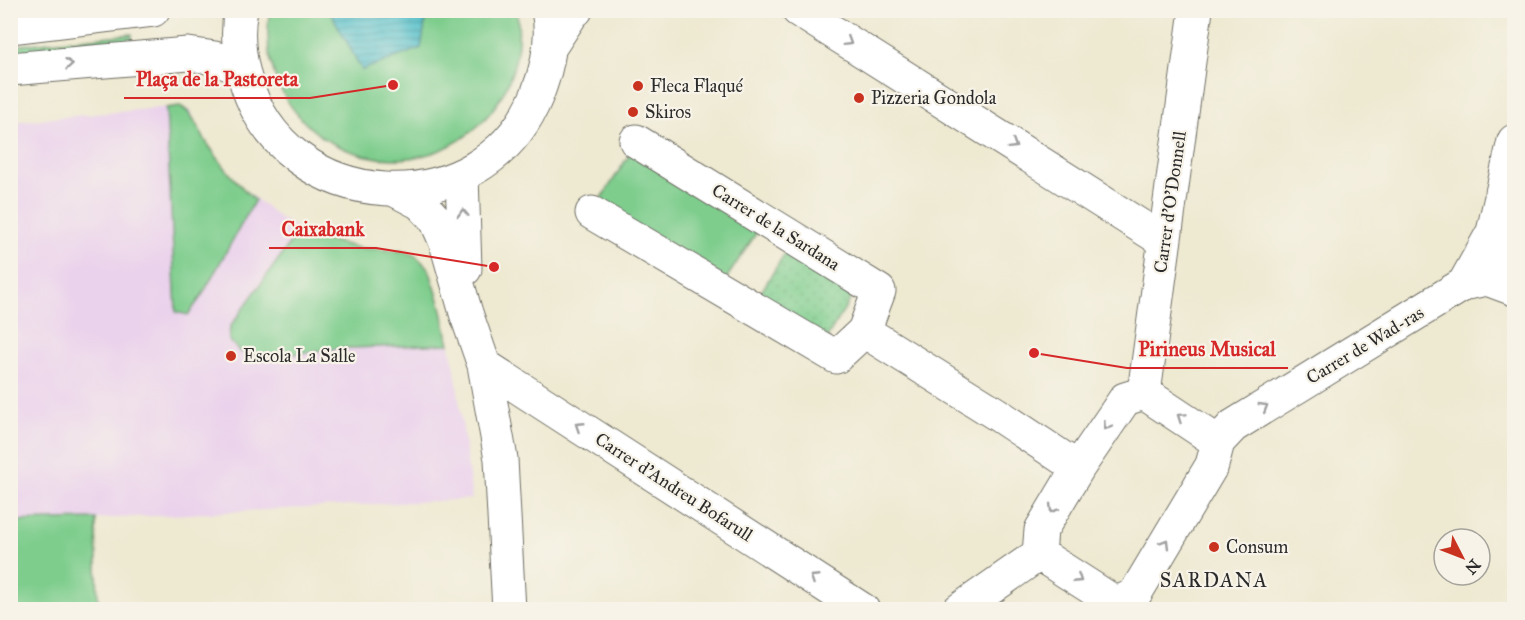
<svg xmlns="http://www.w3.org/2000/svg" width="1525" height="620" font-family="'IM FELL Great Primer',serif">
  <defs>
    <pattern id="park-dots" width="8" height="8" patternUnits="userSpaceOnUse" patternTransform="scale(1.5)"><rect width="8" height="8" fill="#7ecd8d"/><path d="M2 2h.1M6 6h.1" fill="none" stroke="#6db07a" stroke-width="1.8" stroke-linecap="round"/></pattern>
    <pattern id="water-rules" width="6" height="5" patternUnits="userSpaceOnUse" patternTransform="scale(1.5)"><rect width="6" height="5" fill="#54c1cc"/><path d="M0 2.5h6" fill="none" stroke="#469da6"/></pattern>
  </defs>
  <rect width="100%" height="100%" fill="#f7f3e8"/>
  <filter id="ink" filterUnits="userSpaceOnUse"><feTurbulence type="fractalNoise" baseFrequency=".0167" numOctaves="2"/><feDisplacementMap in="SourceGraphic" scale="12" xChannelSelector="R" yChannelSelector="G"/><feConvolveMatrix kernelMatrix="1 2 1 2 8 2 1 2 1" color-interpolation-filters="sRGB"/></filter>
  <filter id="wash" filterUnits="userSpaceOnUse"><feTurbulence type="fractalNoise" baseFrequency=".008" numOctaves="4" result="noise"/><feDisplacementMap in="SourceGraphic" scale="24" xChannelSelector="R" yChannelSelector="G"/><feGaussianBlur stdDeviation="1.35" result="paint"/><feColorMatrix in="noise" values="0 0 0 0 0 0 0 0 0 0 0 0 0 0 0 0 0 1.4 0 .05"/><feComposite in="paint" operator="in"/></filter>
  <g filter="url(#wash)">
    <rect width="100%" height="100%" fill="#eee9d1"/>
    <path fill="#ead1ec" d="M180 106 190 111 205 140 233 180 281 219 316 237 359 248 405 251 416 256 429 269 441 306 455 369 472 499 96 519 98 609 11 610V122Z"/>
    <path fill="#7ecd8d" stroke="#547c5c" stroke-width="1.5" d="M270 10 517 11C532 115 430 193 334 144 312 133 293 113 281 90 269 66 265 37 270 10Z
      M132 34 133 45 11 58 10 46Z
      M180 106C195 114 197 129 207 143 221 164 236 183 255 200L201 297 188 315 176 312 166 108Z
      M634 147 761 226 724 282 598 204Z
      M300 229 316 237 359 248 405 251 416 256 429 269 441 306 449 344 329 349 272 357 240 352 229 340 230 327Z
      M96 519 98 609H11V521Z"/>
    <path fill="url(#park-dots)" stroke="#547c5c" stroke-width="1.5" d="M785 253 854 294 827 338 758 297Z"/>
    <path fill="url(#water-rules)" stroke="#40767c" stroke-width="1.5" d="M330 11H427L421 48 362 70Z"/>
  </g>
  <g filter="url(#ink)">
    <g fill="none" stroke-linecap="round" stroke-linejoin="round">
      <defs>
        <path id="street" d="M798 10 1164 241
          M636 141 879 291 864 331 995 413 1078 468
          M462 175 465 269
          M397 191 420 203 436 220 446 243 466 313 484 365 501 459 509 610
          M592 213 836 357 864 331
          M1493 232 1506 258 1514 265
          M1464 284 1487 279 1514 289
          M484 365 863 610
          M1144 393 1196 10
          M1144 393 1218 442
          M1039 554 1041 530 1078 468 1125 399 1144 393
          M1039 554 1117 604
          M1117 604 1135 594 1212 465 1218 442 1233 426 1464 284 1493 232 1514 141
          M959 610 1039 554"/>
        <path id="secondary" d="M241 10C236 33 239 56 245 78 283 217 483 229 537 95 547 69 554 38 548 10
          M10 27 153 10
          M550 47 573 12 576 10
          M10 69 188 54 215 58 243 70"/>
      </defs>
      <use href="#street" stroke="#6f6e65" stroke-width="35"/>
      <use href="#secondary" stroke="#6f6e65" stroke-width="35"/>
      <use href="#street" stroke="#fff" stroke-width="33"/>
      <use href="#secondary" stroke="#fff" stroke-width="33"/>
    </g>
    <defs><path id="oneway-chevron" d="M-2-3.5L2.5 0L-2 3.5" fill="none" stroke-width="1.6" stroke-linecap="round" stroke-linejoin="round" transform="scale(1.5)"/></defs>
    <g stroke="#a0a0a0">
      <use href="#oneway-chevron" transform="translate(848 42) rotate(32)"/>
      <use href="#oneway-chevron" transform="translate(69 64) rotate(-5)"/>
      <use href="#oneway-chevron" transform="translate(1013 145) rotate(32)"/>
      <use href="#oneway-chevron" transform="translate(463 213) rotate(-92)"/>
      <use href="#oneway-chevron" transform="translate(1264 407) rotate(-31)"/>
      <use href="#oneway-chevron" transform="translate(1181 417) rotate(-146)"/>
      <use href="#oneway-chevron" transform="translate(579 426) rotate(-147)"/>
      <use href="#oneway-chevron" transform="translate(1107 426) rotate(124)"/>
      <use href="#oneway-chevron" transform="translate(1053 509) rotate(121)"/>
      <use href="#oneway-chevron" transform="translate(1165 543) rotate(-59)"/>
      <use href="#oneway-chevron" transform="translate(814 578) rotate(-147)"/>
      <use href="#oneway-chevron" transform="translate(1078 579) rotate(33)"/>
    </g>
  </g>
  <g fill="#c8321e" stroke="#f7f3e8" stroke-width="2">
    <circle cx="638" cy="86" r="6"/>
    <circle cx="859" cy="98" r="6"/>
    <circle cx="633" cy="112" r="6"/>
    <circle cx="231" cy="356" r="6"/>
    <circle cx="1214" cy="547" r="6"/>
  </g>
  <g text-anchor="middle" stroke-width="4.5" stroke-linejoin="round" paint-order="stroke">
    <g font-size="18" fill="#2b2b2b" stroke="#f7f3e8" text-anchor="start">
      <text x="650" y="92">Fleca Flaqué</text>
      <text x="871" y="104">Pizzeria Gondola</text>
      <text x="645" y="118">Skiros</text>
      <text x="243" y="362">Escola La Salle</text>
      <text x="1226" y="553">Consum</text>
    </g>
    <g font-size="18" fill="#2b2b2b" stroke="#f7f3e8">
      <text transform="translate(1170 202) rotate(-82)" y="6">Carrer d'O'Donnell</text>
      <text transform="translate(776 227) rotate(32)" y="6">Carrer de la Sardana</text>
      <text transform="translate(1365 345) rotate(-31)" y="6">Carrer de Wad-ras</text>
      <text transform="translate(674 487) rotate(33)" y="6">Carrer d'Andreu Bofarull</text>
    </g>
    <g font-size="20" letter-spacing="1.5" fill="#2b2b2b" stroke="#f7f3e8">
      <text x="1214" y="587">SARDANA</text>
    </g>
  </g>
  <path fill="none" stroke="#d62828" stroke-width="2" d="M393 85L310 98H124M494 267L376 248H269M1034 353L1127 368H1288"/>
  <g fill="#d62828" stroke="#f7f3e8" stroke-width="2">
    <circle cx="393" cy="85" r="6"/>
    <circle cx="494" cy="267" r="6"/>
    <circle cx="1034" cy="353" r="6"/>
  </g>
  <g font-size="20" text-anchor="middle" font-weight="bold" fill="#d62828" stroke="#f7f3e8" stroke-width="4.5" stroke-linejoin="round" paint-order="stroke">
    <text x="217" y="86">Plaça de la Pastoreta</text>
    <text x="323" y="236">Caixabank</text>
    <text x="1207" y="356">Pirineus Musical</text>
  </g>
  <rect width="1525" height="620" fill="none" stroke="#f7f3e8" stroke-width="36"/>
  <g transform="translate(1462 557) rotate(132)"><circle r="28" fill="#f7f3e8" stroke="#a5a39c" stroke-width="1.5"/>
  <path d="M0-4.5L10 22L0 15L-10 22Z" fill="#c8321e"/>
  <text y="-9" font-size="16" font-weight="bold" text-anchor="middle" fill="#2b2b2b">N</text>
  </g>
</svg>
